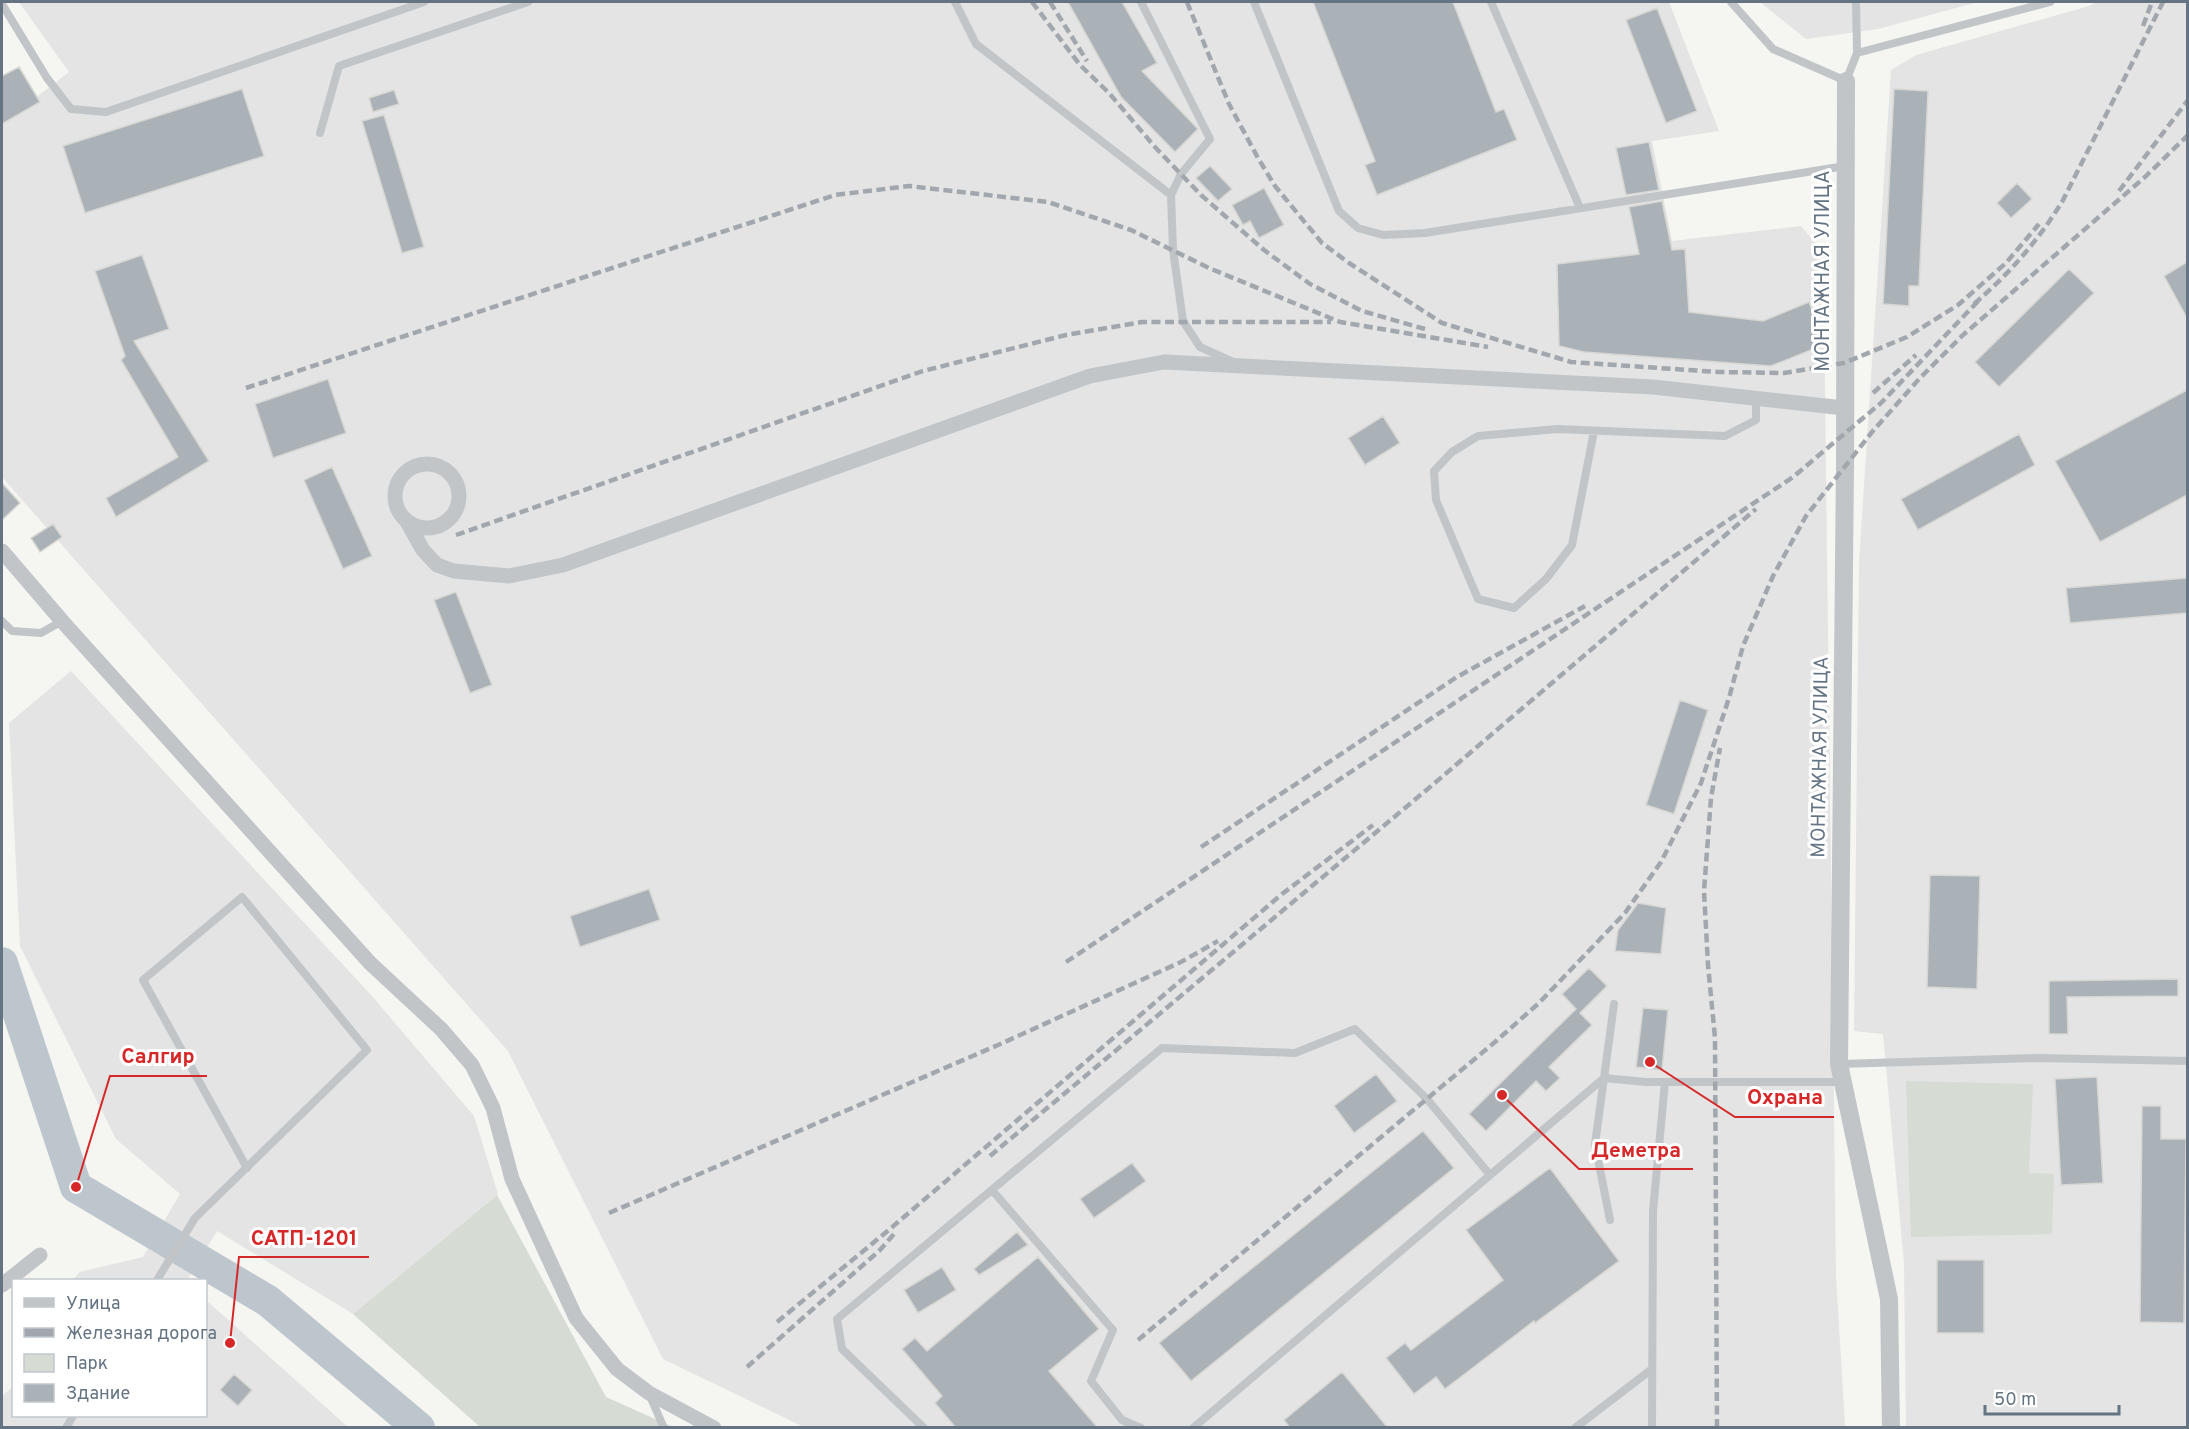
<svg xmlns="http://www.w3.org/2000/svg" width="2189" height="1429" font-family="Overpass,sans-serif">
  <rect width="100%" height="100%" fill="#f5f5f2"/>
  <path fill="#e3e4e3" d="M19 2H1669L1719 131 1652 141 1672 241 1801 226 1827 257 1824 311 1836 1276 1845 1427H804L663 1359 508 1051 2 477V124L69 72Z
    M1760 2H1978L1878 29 1806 39Z
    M2097 2H2187V1427H1906L1904 1263 1883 1034 1854 1031 1859 563 1891 70 1916 55 2089 6Z
    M71 671 371 995 474 1116 498 1194 353 1314 217 1231 187 1280H73L80 1272 143 1257 180 1194 116 1139 20 946 9 723Z
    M206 1300 348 1427H2V1396L13 1387 14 1416H206Z"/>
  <path fill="#d6dcd3" d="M1906 1081 2033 1084 2029 1173 2054 1174 2052 1234 1911 1237Z
    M497 1195 606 1397 673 1427H480L353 1314Z"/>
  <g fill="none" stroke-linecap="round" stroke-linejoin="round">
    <path stroke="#bdc6cc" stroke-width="32" d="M2 963 76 1187 268 1301 419 1428"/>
  </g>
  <path fill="#aab1b7" stroke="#d7d7d4" stroke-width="1.5" d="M1068 2H1122L1157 63 1142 71 1198 129 1175 152 1121 97Z
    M1313 2H1453L1496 112 1504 109 1517 140 1377 195 1365 165 1375 161Z
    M1657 8 1697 111 1666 123 1626 20Z
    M19 67 40 102 2 124V76Z
    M242 89 264 156 85 213 63 146Z
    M1894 89 1928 91 1919 286H1909V306L1883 304Z
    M394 90 399 104 373 112 369 98Z
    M384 115 424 247 402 253 362 121Z
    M1649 142 1659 190 1626 195 1616 148Z
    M1210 166 1232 189 1218 201 1196 178Z
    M2017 183 2032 199 2011 218 1997 203Z
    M1264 188 1284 225 1259 238 1250 221 1243 225 1232 205Z
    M1662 201 1672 250 1685 249 1689 312 1763 321 1809 302 1826 344 1771 366 1584 352 1559 346 1557 264 1639 254 1629 207Z
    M142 255 169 329 134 341 209 461 116 517 106 498 178 457 121 360 125 356 95 271Z
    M2187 262V318L2164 276Z
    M2069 269 2094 293 1999 387 1975 362Z
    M328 379 346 433 273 458 255 404Z
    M2187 390V495L2100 542 2055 461Z
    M1383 416 1400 443 1365 465 1348 438Z
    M2019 434 2035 465 1918 530 1901 499Z
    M332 467 372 556 343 569 304 480Z
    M2 483 20 503 2 520Z
    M53 524 62 537 40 552 31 538Z
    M2187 578V613L2070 623 2066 588Z
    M456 592 492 685 470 693 434 600Z
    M1680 700 1708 710 1674 814 1646 805Z
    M1930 875 1980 876 1977 989 1927 987Z
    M649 889 660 920 580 947 570 916Z
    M1638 903 1666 908 1661 954 1615 951 1618 930Z
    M1589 968 1607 986 1580 1013 1592 1025 1549 1067 1560 1078 1546 1091 1536 1081 1486 1131 1469 1114 1576 1009 1562 994Z
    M2178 979V996L2067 997 2068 1034H2049V981Z
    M1643 1008 1668 1010 1662 1070 1636 1067Z
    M1376 1074 1397 1101 1354 1133 1334 1106Z
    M2097 1077 2103 1183 2061 1185 2055 1079Z
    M2142 1106H2161V1139H2186L2184 1323 2140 1322Z
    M1423 1131 1454 1168 1191 1381 1159 1343Z
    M1132 1163 1146 1181 1094 1218 1080 1199Z
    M1550 1168 1619 1261 1535 1323 1534 1321 1445 1389 1436 1377 1414 1394 1386 1358 1405 1343 1411 1350 1503 1280 1466 1230Z
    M1017 1232 1028 1245 979 1275 974 1269Z
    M1038 1257 1099 1329 1049 1371 1098 1428H956L935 1403 942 1396 902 1349 915 1338 927 1351Z
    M1937 1260H1984V1333H1937Z
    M942 1267 956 1290 918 1313 904 1290Z
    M1342 1372 1388 1428H1290L1284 1420Z
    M234 1374 252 1390 238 1406 220 1390Z"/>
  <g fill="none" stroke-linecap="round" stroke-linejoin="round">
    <path stroke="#c1c5c8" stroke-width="8" d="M955 2 976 44 1171 195 1173 250 1183 321 1200 347 1231 361
      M1141 2 1210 139 1181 174 1171 195
      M1254 2 1339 211 1358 228 1383 235 1425 233 1845 166
      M1491 2 1580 208
      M1731 2 1773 49 1846 81 1857 53 2050 2
      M1856 2 1857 53
      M2 4 47 78 71 109 106 112 424 2
      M320 133 339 66 528 2
      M1594 431 1572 545 1546 579 1514 608 1478 599 1436 500 1434 471 1452 452 1478 436 1557 429 1725 436 1756 420V398
      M2 621 12 631 41 633 62 621
      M1614 1004 1604 1078 1646 1082H1842
      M1840 1064 2038 1058 2188 1061
      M1604 1078 1595 1144 1610 1220
      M992 1190 1113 1330 1091 1381 1122 1420 1141 1428
      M157 1280 195 1218 367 1050 242 897 143 980 247 1168
      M650 1396 664 1428
      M66 1428 73 1416
      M924 1428 842 1349 837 1319 1162 1048 1295 1053 1355 1029 1427 1099 1490 1175
      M1193 1428 1604 1078
      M1575 1428 1652 1369
      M1652 1428 1653 1211 1665 1082"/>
    <path stroke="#c1c5c8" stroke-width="15" d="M395 496a32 32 0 1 1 64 0a32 32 0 1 1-64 0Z
      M406 520 423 550 437 565 454 571 509 576 563 565 1090 376 1164 362 1653 387 1844 408
      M2 551 62 621 370 963 441 1029 472 1065 493 1108 512 1179 576 1318 617 1369 649 1393 714 1428
      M2 1285 40 1255"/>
    <path stroke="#c1c5c8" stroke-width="18" d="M1846 81 1845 466 1839 1064 1889 1299 1891 1428"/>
    <path stroke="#a1a7ad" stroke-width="4.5" stroke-dasharray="9 4.5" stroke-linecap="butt" d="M1032 2 1080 65 1109 93 1155 147 1201 195 1264 250 1310 284 1362 311 1425 329
      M1050 2 1087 61
      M1187 2 1229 104 1258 158 1275 186 1322 243 1349 263 1442 323 1571 362 1718 372 1784 373 1844 363 1907 337 1958 305 2006 263 2039 224
      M2143 26 2152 2
      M2119 191 2188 100
      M1974 304C2010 273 2037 242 2062 202L2163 2
      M246 388 835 195 909 186 1048 202 1131 230 1209 268 1340 322 1488 347
      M1873 393 1916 355
      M456 535 923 371 1066 335 1142 322H1331
      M1201 847 1457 677 1585 606
      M1066 962 1793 477 1881 403 1981 298
      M990 1156 1430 787 1756 509
      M609 1213 998 1045 1181 962 1218 941
      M777 1322 884 1234 1282 894 1373 825
      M1138 1340 1495 1042 1539 1003 1625 913 1661 862 1701 783 1729 698 1743 646 1773 576 1806 516 1872 432 1920 378 1963 335 2145 177 2188 135
      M747 1367 879 1251 895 1233
      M1717 1428 1715 1038 1708 965 1704 891 1711 798 1720 748"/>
  </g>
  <g text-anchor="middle" stroke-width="6" stroke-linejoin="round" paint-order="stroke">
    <g font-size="20" fill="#647483" stroke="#fff">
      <text transform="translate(1822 271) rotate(-90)" y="7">МОНТАЖНАЯ УЛИЦА</text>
      <text transform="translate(1819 757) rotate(-89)" y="7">МОНТАЖНАЯ УЛИЦА</text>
    </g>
  </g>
  <path fill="none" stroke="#d62828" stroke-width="2" d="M76 1187L110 1076H207M1650 1062L1735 1117H1834M1502 1095L1579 1169H1693M230 1343L239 1257H369"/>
  <g fill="#d62828" stroke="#fff" stroke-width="2">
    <circle cx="76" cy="1187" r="6"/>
    <circle cx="1650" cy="1062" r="6"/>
    <circle cx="1502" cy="1095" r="6"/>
    <circle cx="230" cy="1343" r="6"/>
  </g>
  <g font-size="21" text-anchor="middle" font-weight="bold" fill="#d62828" stroke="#fff" stroke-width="6" stroke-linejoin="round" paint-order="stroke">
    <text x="158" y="1063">Салгир</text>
    <text x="1785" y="1104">Охрана</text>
    <text x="1636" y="1157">Деметра</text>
    <text x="304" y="1245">САТП-1201</text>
  </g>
  <rect width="2189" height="1429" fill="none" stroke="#647483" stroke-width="6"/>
  <rect x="12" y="1279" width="195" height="138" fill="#ffffff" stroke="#c1c7cd" stroke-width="1.5"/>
  <rect x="24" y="1298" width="30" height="9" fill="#c1c5c8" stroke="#c1c7cd" stroke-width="1.5"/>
  <text x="66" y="1309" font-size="18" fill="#647483">Улица</text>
  <rect x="24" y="1328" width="30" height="9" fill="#a1a7ad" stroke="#c1c7cd" stroke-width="1.5"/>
  <text x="66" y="1339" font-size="18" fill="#647483">Железная дорога</text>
  <rect x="24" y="1354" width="30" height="18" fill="#d6dcd3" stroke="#c1c7cd" stroke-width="1.5"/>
  <text x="66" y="1369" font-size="18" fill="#647483">Парк</text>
  <rect x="24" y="1384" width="30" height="18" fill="#aab1b7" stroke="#c1c7cd" stroke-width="1.5"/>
  <text x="66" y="1399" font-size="18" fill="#647483">Здание</text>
  <path d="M1985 1405v9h134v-9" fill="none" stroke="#647483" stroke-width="3"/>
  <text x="1994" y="1405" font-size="18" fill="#647483" stroke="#ffffff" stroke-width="4.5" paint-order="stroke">50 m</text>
</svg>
